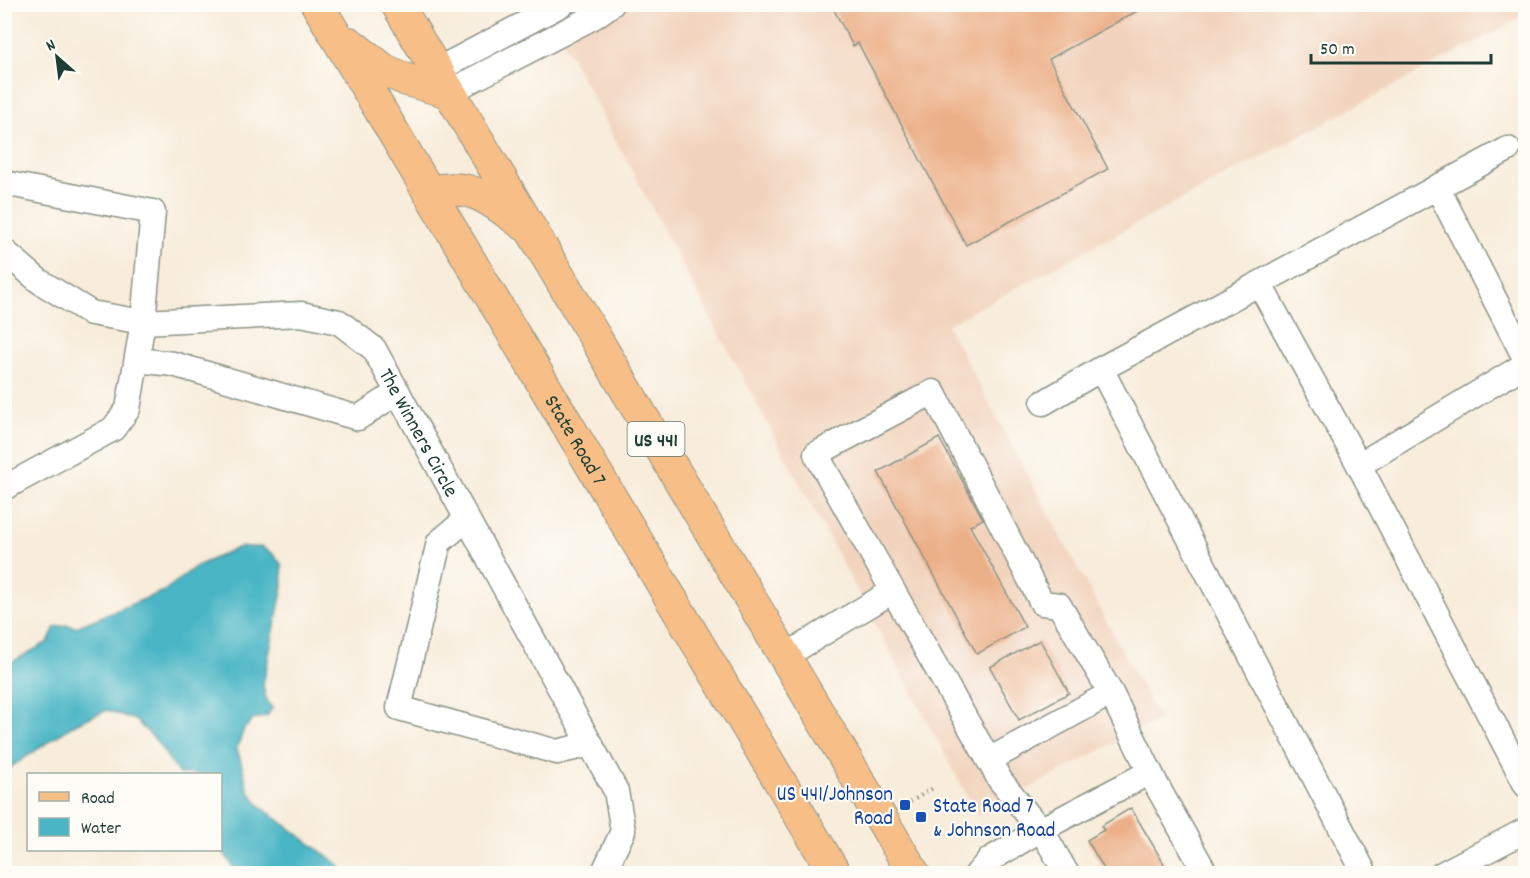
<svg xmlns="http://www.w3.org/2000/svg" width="1530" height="878" font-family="Dekko,sans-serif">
  <rect width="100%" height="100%" fill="#fdfcf7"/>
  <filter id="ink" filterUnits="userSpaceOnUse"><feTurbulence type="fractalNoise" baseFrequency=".0167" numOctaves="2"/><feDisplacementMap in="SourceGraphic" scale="12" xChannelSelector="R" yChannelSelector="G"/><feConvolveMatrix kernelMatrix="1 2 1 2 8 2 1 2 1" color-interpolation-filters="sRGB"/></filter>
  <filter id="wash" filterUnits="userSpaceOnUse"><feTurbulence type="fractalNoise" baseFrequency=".008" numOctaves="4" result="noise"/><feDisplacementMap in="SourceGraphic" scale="24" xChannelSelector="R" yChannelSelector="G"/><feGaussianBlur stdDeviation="1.35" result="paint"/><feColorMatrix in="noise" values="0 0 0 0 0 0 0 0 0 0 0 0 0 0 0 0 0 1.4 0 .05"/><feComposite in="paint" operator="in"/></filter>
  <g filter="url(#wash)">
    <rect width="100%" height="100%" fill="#f8ecda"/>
    <path fill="#f2d4be" d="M1525 4 1526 15 947 325 1159 719 978 816 543 5Z"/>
    <path fill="#49b5c5" stroke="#34797c" stroke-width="1.5" d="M239 547H261L272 553 282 565 283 586 263 685 266 698 272 708 267 716 254 719 244 729 237 748 249 792 261 807 338 864 343 873H237L221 848 220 774H179L155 739 135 720 107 710 77 723 5 771V666L48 642 55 627 66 625 76 627 164 591 195 567Z"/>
    <g id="blocks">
      <path fill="#ecb089" d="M831 4H1150L1049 59 1108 169 966 245 858 43 853 46Z
        M939 438 983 519 970 526 1025 627 977 654 878 472Z
        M1040 640 1069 693 1019 720 990 667Z
        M1131 808 1170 874H1107L1087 840 1104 830 1101 826Z"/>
    </g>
  </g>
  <g filter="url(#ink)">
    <use href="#blocks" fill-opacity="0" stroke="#8c9487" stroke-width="1.5"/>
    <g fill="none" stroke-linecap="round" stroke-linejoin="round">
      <defs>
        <g id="minor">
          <path d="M437 70 562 4"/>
          <path d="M449 92 595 16 612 4"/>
          <path d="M4 183 153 212 143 322 128 409 113 429 4 488"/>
          <path d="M1437 187 1526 360"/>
          <path id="s1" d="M4 251 39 281 91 313 143 322 301 314 339 322 374 349 616 791 623 831 603 874"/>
          <path d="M1260 285 1359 465 1526 785"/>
          <path d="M137 360 173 364 358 418 398 392"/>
          <path d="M1101 369 1365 874"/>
          <path d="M1043 403 1101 369 1508 149"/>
          <path d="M1359 465 1526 364"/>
          <path d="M467 519 439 542 399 708 557 752 591 744"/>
          <path d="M893 591 1000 780 1045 836 1067 874"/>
          <path d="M785 656 893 591 816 454 933 392 1042 603 1059 605 1111 693 1157 786 1206 874"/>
          <path d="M989 760 1111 693"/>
          <path d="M977 874 989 860 1040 830 1150 772"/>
          <path d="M1442 874 1526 830"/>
        </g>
        <g id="major">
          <path id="s2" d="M317 4 835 874"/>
          <path d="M397 4 914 874"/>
          <path d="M349 43 384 70 407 80 449 92"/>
          <path d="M430 192C473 182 490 200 523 224"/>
        </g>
      </defs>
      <use href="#minor" stroke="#8c9487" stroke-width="27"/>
      <use href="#major" stroke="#8c9487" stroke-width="34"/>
      <path stroke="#8c9487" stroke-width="4" stroke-dasharray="1.5 4.5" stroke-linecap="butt" d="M905 805 933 788"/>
      <use href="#minor" stroke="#fff" stroke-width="24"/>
      <use href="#major" stroke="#f7be87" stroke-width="32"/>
    </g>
  </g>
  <g fill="#1a4fb4" stroke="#fdfcf7" stroke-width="2">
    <rect x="899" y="799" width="12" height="12" rx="3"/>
    <rect x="915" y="811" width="12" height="12" rx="3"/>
  </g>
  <g text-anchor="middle" stroke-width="4.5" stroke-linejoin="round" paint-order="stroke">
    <rect fill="#fdfcf7" stroke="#62766e" stroke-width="1.5" x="627.5" y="422" width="57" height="34" rx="4.5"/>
    <g font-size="20" font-weight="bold" fill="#1f3d34">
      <text x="656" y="446">US 441</text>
    </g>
    <g font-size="21" fill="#1f3d34" stroke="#fdfcf7">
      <text dy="7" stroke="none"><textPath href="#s1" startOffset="496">The Winners Circle</textPath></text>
      <text dy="7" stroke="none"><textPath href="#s2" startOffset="507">State Road 7</textPath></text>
    </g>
    <g font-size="21" fill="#164399" stroke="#fdfcf7" text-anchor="end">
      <text x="893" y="800">US 441/Johnson<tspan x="893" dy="24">Road</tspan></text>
      <text x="933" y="812" text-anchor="start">State Road 7<tspan x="933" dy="24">&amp; Johnson Road</tspan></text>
    </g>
  </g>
  <rect width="1530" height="878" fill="none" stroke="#fdfcf7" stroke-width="24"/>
  <rect x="27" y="773" width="195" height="78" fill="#fdfcf7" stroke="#a4b0a9" stroke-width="1.5"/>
  <rect x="39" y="792" width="30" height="9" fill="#f7be87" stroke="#a4b0a9" stroke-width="1.5"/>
  <text x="81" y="803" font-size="18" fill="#1f3d34">Road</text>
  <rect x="39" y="818" width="30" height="18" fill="#49b5c5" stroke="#a4b0a9" stroke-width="1.5"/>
  <text x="81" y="833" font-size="18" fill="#1f3d34">Water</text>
  <g transform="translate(57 57) rotate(332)" stroke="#fdfcf7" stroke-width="4.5" paint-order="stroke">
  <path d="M0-4.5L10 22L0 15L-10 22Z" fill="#1f3d34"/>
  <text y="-9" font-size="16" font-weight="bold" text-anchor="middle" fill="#1f3d34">N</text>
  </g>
  <path d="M1311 54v9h180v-9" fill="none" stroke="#1f3d34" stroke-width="3"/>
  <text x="1320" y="54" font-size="18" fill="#1f3d34" stroke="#fdfcf7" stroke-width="4.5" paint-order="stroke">50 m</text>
</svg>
